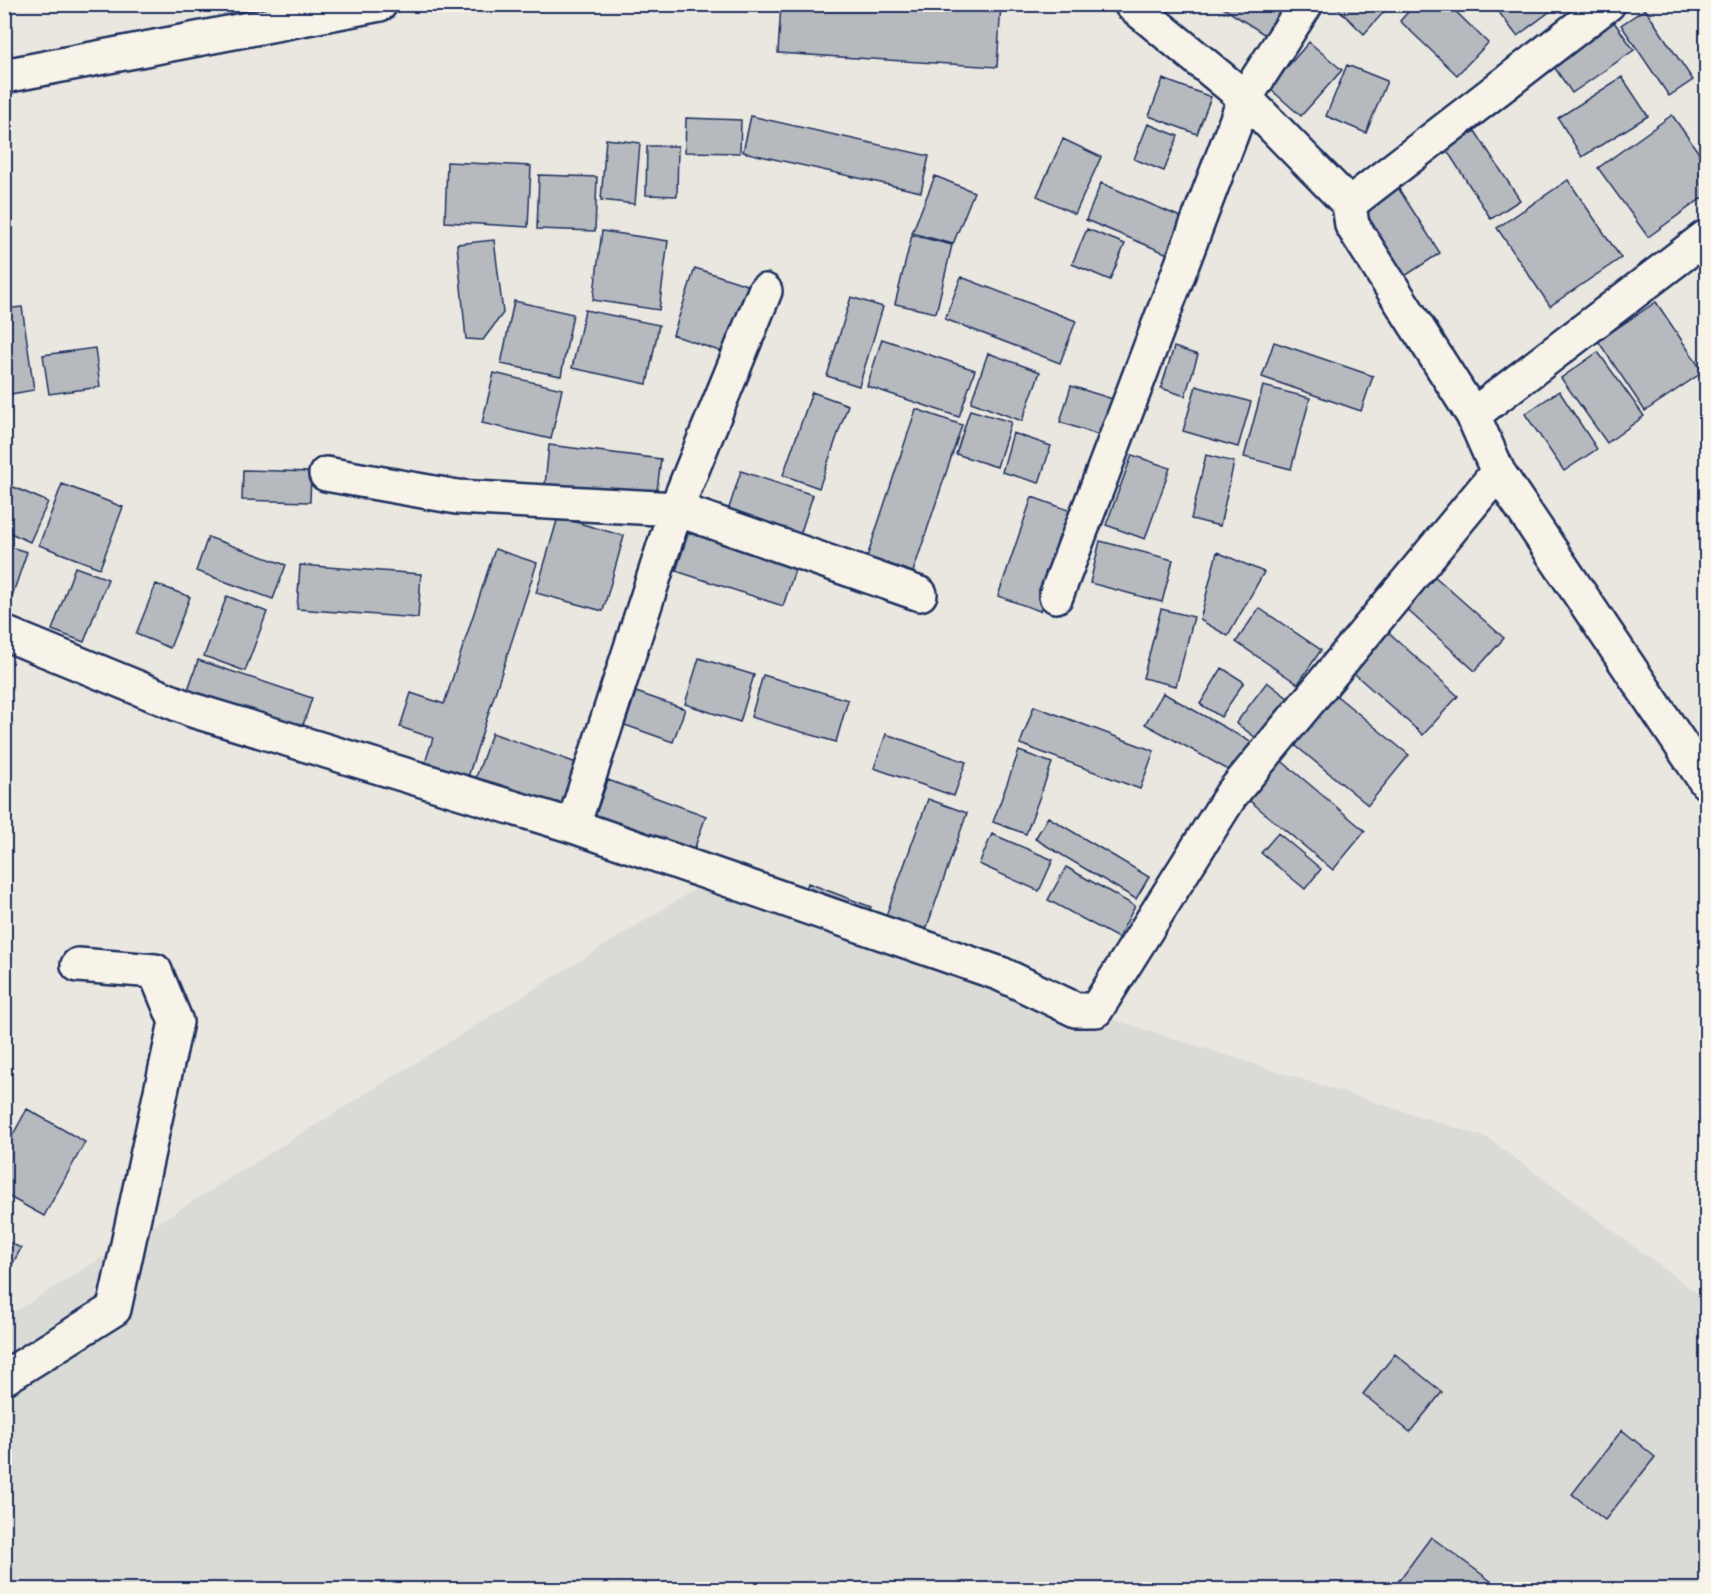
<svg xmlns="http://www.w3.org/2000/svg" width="1711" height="1594" font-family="Sriracha,sans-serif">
  <rect width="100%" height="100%" fill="#eae7e0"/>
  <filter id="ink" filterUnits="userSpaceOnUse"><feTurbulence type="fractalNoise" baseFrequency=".0167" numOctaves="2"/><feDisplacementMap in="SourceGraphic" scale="12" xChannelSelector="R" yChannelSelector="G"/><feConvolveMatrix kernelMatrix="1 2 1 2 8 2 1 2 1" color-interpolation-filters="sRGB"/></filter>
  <g filter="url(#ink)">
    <path fill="#dadad6" d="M697 888 1488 1138 1706 1300V1589L5 1590V1318Z"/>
    <path fill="#b6babf" stroke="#1b2f5e" stroke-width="1.5" d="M781 4H1001L997 67 778 53Z
      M1221 4H1292L1270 38 1220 6Z
      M1333 4H1391L1364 34Z
      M1415 4H1448L1488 43 1457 75 1400 21Z
      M1498 4H1560L1517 36 1495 7Z
      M1645 9 1693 80 1669 96 1621 25Z
      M1614 22 1634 50 1572 93 1552 64Z
      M1309 42 1342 70 1301 116 1269 88Z
      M1347 65 1387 81 1366 133 1326 116Z
      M1622 77 1648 116 1582 157 1558 118Z
      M1163 79 1211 97 1197 134 1149 116Z
      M1672 115 1706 163V195L1648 237 1598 168Z
      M751 116 929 156 921 192 743 152Z
      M686 118 741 120 740 153 685 152Z
      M1148 124 1178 136 1164 171 1134 159Z
      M1475 131 1520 200 1491 219 1446 149Z
      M606 139 640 143 635 204 601 200Z
      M1063 139 1101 157 1075 214 1037 196Z
      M647 146H678L677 196 646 195Z
      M447 162 531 166 528 227 445 222Z
      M539 175 597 177 595 231 537 229Z
      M935 176 974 192 953 244 912 233Z
      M1568 180 1621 258 1550 306 1497 228Z
      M1101 183 1190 221 1175 257 1086 220Z
      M1395 183 1440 253 1402 278 1356 208Z
      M1087 229 1125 244 1110 280 1072 264Z
      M602 231 668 241 659 310 593 300Z
      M912 235 952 245 936 313 895 304Z
      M494 240 503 313 483 340 466 339 457 244Z
      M695 268 750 286 728 354 673 335Z
      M961 277 1076 321 1060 363 945 319Z
      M851 297 883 307 859 386 827 376Z
      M514 301 573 314 561 376 501 364Z
      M1656 302 1703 372 1645 411 1598 341Z
      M22 307 34 390 5 395 4 309Z
      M585 310 659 325 647 384 572 368Z
      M882 339 975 370 959 417 867 386Z
      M1274 342 1373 376 1361 411 1262 377Z
      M1174 347 1198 355 1185 396 1161 388Z
      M95 348 100 387 49 394 43 355Z
      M1598 352 1644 416 1607 443 1561 378Z
      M988 353 1040 372 1022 421 971 402Z
      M494 373 562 389 551 439 482 423Z
      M1071 386 1116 400 1104 437 1060 422Z
      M1196 386 1251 402 1238 447 1183 431Z
      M1263 386 1310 398 1291 469 1244 457Z
      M1559 391 1597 449 1564 471 1525 414Z
      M812 392 848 405 819 488 783 475Z
      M916 409 962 425 913 572 867 557Z
      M970 410 1011 422 997 467 956 454Z
      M1013 433 1051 446 1039 483 1002 472Z
      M549 445 661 459 656 498 545 485Z
      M1132 455 1170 468 1145 539 1106 525Z
      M1206 455 1234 462 1220 526 1191 519Z
      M243 470 311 472 310 502 242 500Z
      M741 471 813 495 800 535 728 511Z
      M4 483 48 502 30 542 4 530Z
      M62 484 123 507 100 568 39 545Z
      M1032 497 1074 512 1040 611 998 596Z
      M558 517 624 536 603 611 536 593Z
      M689 531 796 567 783 606 676 571Z
      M208 537 286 565 273 599 196 571Z
      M1100 541 1173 560 1162 602 1090 583Z
      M4 545 27 552 7 611 4 610Z
      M495 549 537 563 467 780 424 766 433 738 400 727 411 693 444 704Z
      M1217 552 1264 572 1228 636 1200 620Z
      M300 565 421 574 418 618 297 609Z
      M75 567 108 579 84 642 52 630Z
      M1432 574 1504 638 1475 671 1403 606Z
      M156 584 190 597 170 648 136 634Z
      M227 596 267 612 245 671 204 656Z
      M1259 608 1321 650 1298 684 1236 642Z
      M1161 609 1194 617 1176 686 1143 678Z
      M1384 628 1458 696 1423 735 1348 668Z
      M699 658 754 675 740 722 685 704Z
      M198 660 312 698 302 728 188 690Z
      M1222 668 1244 682 1221 717 1200 704Z
      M763 675 848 700 836 742 751 717Z
      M1267 682 1289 699 1259 740 1236 723Z
      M636 692 685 709 673 742 625 725Z
      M1332 692 1409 755 1368 805 1291 742Z
      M1163 693 1251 742 1234 773 1145 724Z
      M1034 706 1154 751 1140 789 1020 744Z
      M492 733 585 766 568 813 475 780Z
      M886 734 966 762 954 796 874 768Z
      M1019 751 1052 763 1026 834 993 822Z
      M1277 757 1365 831 1333 870 1244 796Z
      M608 780 706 816 692 855 594 819Z
      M928 799 967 813 923 938 883 924Z
      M1048 817 1149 877 1136 899 1035 839Z
      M1278 833 1321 869 1305 889 1261 853Z
      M992 834 1053 860 1039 891 979 864Z
      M1066 867 1135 906 1118 938 1048 900Z
      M808 883 871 907 865 924 802 901Z
      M27 1109 85 1142 44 1216 4 1194V1151Z
      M4 1240 21 1248 4 1280Z
      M1395 1354 1442 1392 1410 1432 1363 1394Z
      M1622 1430 1655 1457 1605 1520 1572 1494Z
      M1431 1537 1503 1590H1392Z"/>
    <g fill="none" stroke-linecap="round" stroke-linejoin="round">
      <defs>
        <path id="street" d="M1131 4 1245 98 1349 204 1352 225 1473 415 1498 472 1706 782
          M1349 204 1608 4
          M1473 415 1706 237
          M326 474 457 497 676 509 920 594
          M1056 596 1245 98 1306 4
          M4 633 192 710 573 826 1001 974 1076 1010H1096L1231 795 1498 472
          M573 826 676 509 765 291
          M4 1378 114 1309 176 1022 155 971 78 965"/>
        <path id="secondary" d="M4 76 380 4"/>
      </defs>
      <use href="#street" stroke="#1b2f5e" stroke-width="38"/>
      <use href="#secondary" stroke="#1b2f5e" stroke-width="38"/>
      <use href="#street" stroke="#f7f3e8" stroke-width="33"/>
      <use href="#secondary" stroke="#f7f3e8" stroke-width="33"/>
    </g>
  </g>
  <rect width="1711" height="1594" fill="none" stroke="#f7f3e8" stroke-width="24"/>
  <rect x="12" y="12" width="1687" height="1570" fill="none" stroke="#1b2f5e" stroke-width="2" filter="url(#ink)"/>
</svg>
